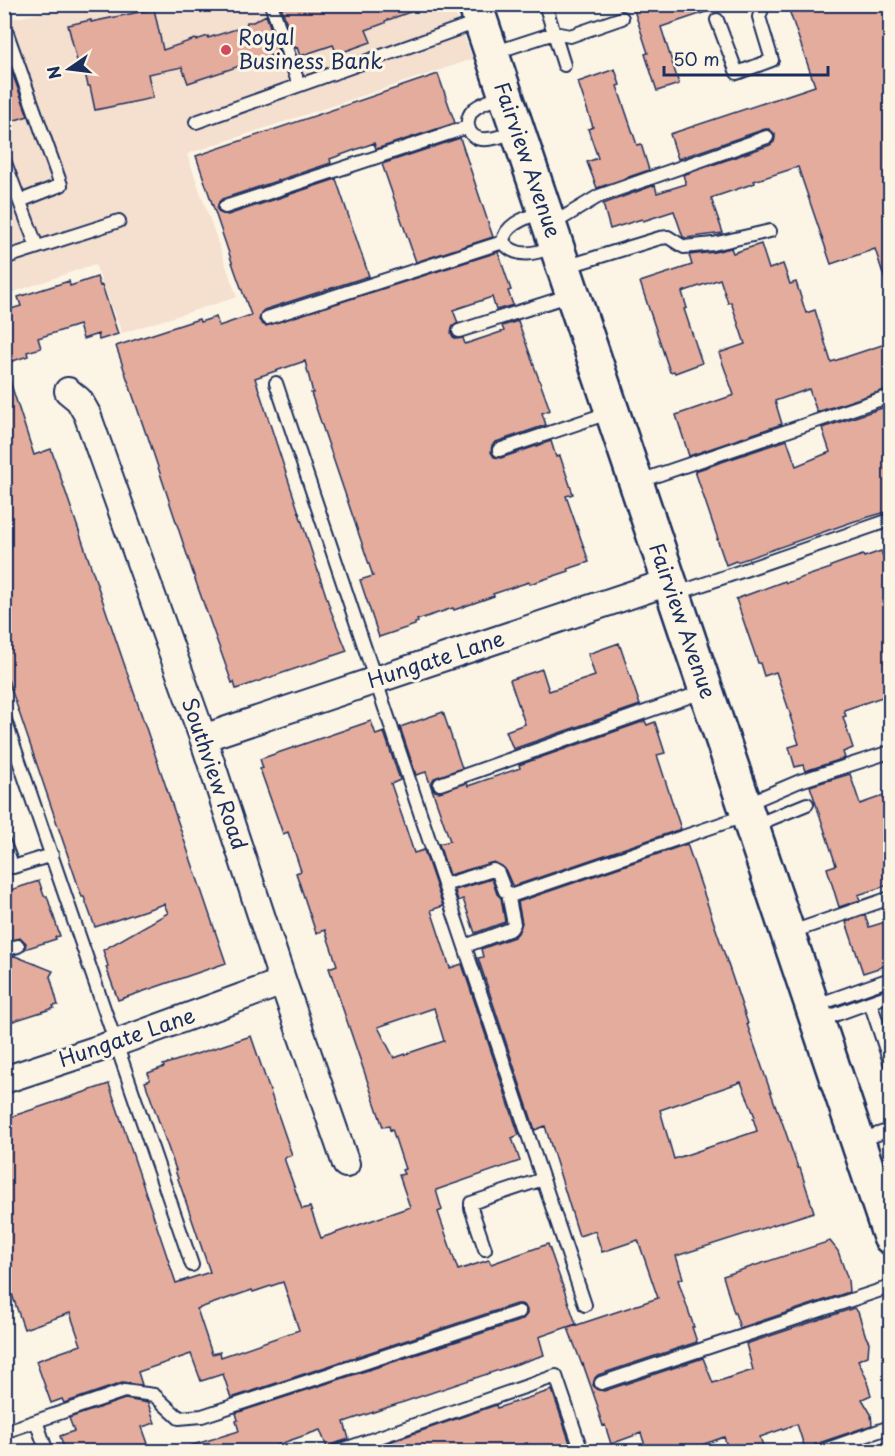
<svg xmlns="http://www.w3.org/2000/svg" width="895" height="1456" font-family="'Playpen Sans',sans-serif">
  <rect width="100%" height="100%" fill="#fcf5e5"/>
  <filter id="ink" filterUnits="userSpaceOnUse"><feTurbulence type="fractalNoise" baseFrequency=".0167" numOctaves="2"/><feDisplacementMap in="SourceGraphic" scale="12" xChannelSelector="R" yChannelSelector="G"/><feConvolveMatrix kernelMatrix="1 2 1 2 8 2 1 2 1" color-interpolation-filters="sRGB"/></filter>
  <g filter="url(#ink)">
    <path fill="#f5dfcf" d="M90 4 452 5 473 59 187 154 237 297 122 333 95 264 5 295 4 20Z"/>
    <path fill="#e4ac9d" stroke="#1b2f5e" stroke-width="1.5" fill-rule="evenodd" d="M284 4H424V7L385 21V23L366 30 371 42 337 54 333 45 300 56 297 47 295 48 281 6Z
      M632 4H718V8L661 27 679 84 657 91 645 54 648 53Z
      M787 4H891V286H887L875 249 831 264 798 167 754 181 755 183 711 198 723 233 686 238 683 237 674 211 643 221 642 219 610 229 603 204 655 185 657 193 686 184 683 175 770 145 774 142 775 138V134L769 129H765L678 159 670 134 815 86Z
      M154 9 163 50 195 39 196 40 208 36V38L246 26 247 22H253L266 15 279 53 188 83 182 67 148 74 153 98 95 110 90 86H88L84 68 79 69 68 25 91 20V22Z
      M4 51 28 116 9 122 4 110Z
      M615 69 620 85 617 86 637 145 641 144 649 170 597 188 587 162 598 158 588 129 593 127 578 82Z
      M438 74 455 123 376 149 374 143 330 159 331 163 222 199 219 202 217 209 220 213 228 215 336 179 369 276 264 310 261 313 259 320 262 324 266 326 498 252 511 290 508 291 513 305 496 310 492 297 453 310 458 323 453 326 451 333 453 337 457 339 463 338 465 344 504 331 502 326 518 321 550 410 542 413 546 425 496 442 492 445 491 452 494 457 501 458 551 441 556 457 560 456 573 494 566 496 589 562 568 569 569 571 530 584 529 582 493 594 494 596 454 610 453 608 417 620 418 622 415 623V625L379 637 360 580 373 576 311 393H313L305 361 255 378 331 611 347 651 236 689 234 682 232 683 197 585 147 434H146L116 346 199 319 200 322 216 317 219 326 251 315 235 271 196 156Z
      M460 138 493 237 416 262 382 164Z
      M761 244 769 269 783 264 790 284 796 282 806 313 815 310 831 362 891 342V388L817 412 809 389 775 401 782 424 689 456 676 415 734 395 719 353 745 344 731 302 728 303 720 279 682 292 687 308 684 309 702 363 675 373 674 371 670 372 640 282 692 265 689 255 714 252 731 248 733 253Z
      M97 277 100 286 102 285 118 334 99 340 98 334 83 339 79 325 38 338 41 348 27 352 28 356 4 364V311L21 306 18 297 69 281 70 286Z
      M4 375H8L34 455 51 449 226 963 118 1000 106 967 108 966 103 950 168 913 164 904 95 927 84 897H82L4 668Z
      M891 405V509L886 511V512L855 521 737 562 736 561 726 565 717 539H718L695 471 787 440 796 466 830 452 822 428Z
      M881 551 891 579V694L844 710 846 716 843 717 853 748 843 752 845 758 805 771 803 765 795 767 789 747 799 744 790 716H791L776 672 764 676 760 663H758L736 599 785 581 786 583 831 568V566L845 561 863 555 864 557Z
      M619 643 640 705 513 749 506 731 525 724 510 680 542 669 549 691 595 676 588 654Z
      M443 712 462 768 434 778 432 782V787L435 791 439 792 467 783 468 786 520 768 519 765 645 721 647 725 655 722 665 753 657 755 681 829 514 886 512 885 505 869 502 866 494 862 449 875 439 844 450 841 426 772 416 775 400 727Z
      M371 721 376 735 384 732 400 780 391 784 403 819 414 853 424 850 443 906 431 910 450 968 462 964 519 1135 512 1138 520 1161 436 1190 442 1210 438 1212 458 1270 489 1260 491 1264 548 1244 576 1324 539 1337 544 1355 344 1422 349 1439 333 1444 328 1450 320 1430 257 1452H186V1447L239 1431 236 1421 238 1420 236 1413 522 1320 527 1314V1310L525 1306 521 1304H516L231 1398 223 1374 201 1381 191 1354 138 1372 142 1385 122 1383 64 1403 62 1399 51 1403 36 1361 81 1345 70 1313 24 1329 4 1271V1119L109 1084 176 1283 210 1272 175 1170H176L145 1082 150 1080 148 1073 164 1067 163 1065 251 1036 292 1155 284 1158 302 1209 310 1207 321 1238 410 1207 399 1175 404 1174 402 1170 405 1169 392 1129 390 1130 389 1126 383 1127 329 968 337 965 325 930 316 933 296 873 301 871 288 832 283 834 260 769 263 768 260 759ZM434 1008 444 1041 394 1058 378 1027ZM283 1282 299 1330 221 1357 220 1352 212 1354 197 1309 252 1290 253 1292Z
      M850 774 860 804 891 793V884L858 895 860 900 839 907 827 868 836 865 810 786Z
      M687 844 733 979 748 1024H747L777 1110H778L798 1168H800L814 1212 676 1256 683 1278 678 1280 694 1327H692L697 1342 598 1375 595 1378 593 1385 596 1389 604 1391 703 1358 713 1383 753 1370 746 1344 854 1308 858 1312 866 1337 869 1342 868 1356 858 1360 868 1382H867L871 1395 862 1399 871 1414 872 1425 816 1444 812 1447 811 1452H806L797 1424 760 1437 765 1452H729L724 1437 682 1452H647L641 1433 611 1444 605 1425 603 1426 597 1408 598 1407 583 1364 582 1365 568 1328 658 1298 638 1240 602 1252 595 1231 579 1236 545 1126 535 1130 478 958 483 957 481 949 514 937 518 933 522 923 518 902ZM741 1082 755 1117 753 1118 757 1131 674 1159 660 1110Z
      M492 879 497 894 501 898 505 922 475 933 463 899 458 901 455 890Z
      M39 881 44 896H47L60 936 55 937 56 939 25 949 26 943 21 938 4 941V892Z
      M865 915 869 927 885 922 886 923 891 922V964L863 973 846 922Z
      M15 956 53 971 50 976 58 1005 53 1006 54 1008 4 1024V958Z
      M830 1241 838 1251 848 1280 849 1292 740 1328 735 1313H734L723 1276Z
      M552 1390 573 1452H530L527 1443 500 1452H370L369 1449 496 1405 497 1408Z
      M125 1399 148 1403 155 1423 142 1427 151 1452H65L60 1436 74 1431 69 1418Z"/>
    <g fill="none" stroke-linecap="round" stroke-linejoin="round">
      <defs>
        <path id="lane" d="M271 4 299 85
          M717 20 737 73 772 60 759 17 764 4
          M4 25 61 185 20 201
          M493 53 554 33 545 4
          M564 65 554 33 570 36 622 18
          M504 96C494 99 483 102 474 109 470 113 467 119 468 126 472 149 503 136 516 131
          M196 122 480 21
          M4 160 37 247
          M225 207 468 127
          M551 225 599 196 767 137
          M503 242C517 260 536 253 554 247
          M503 242C505 223 529 217 544 211
          M4 258 119 221
          M565 267 660 238 668 237 684 247 713 244 770 231
          M267 318 503 242
          M459 331 571 295
          M276 383 585 1305
          M499 450 611 412
          M637 482 890 396
          M675 594 890 520
          M4 717 192 1265
          M440 784 705 691
          M746 804 800 781 890 752
          M753 826 807 804
          M4 843 13 867 52 855
          M444 885 493 870 498 873 505 891 513 895
          M789 933 890 898
          M465 946 511 929 514 924 509 899 513 895 747 815
          M4 950 18 946
          M870 1002 890 995
          M814 1006 890 979
          M818 1021 870 1002 890 1062
          M860 1140 890 1130
          M485 1249 471 1208V1203L543 1179
          M601 1383 890 1287
          M36 1421 47 1452
          M4 1432 124 1391 154 1395 179 1418 202 1416 519 1312
          M336 1452 556 1376 582 1452
          M819 1452 890 1427"/>
        <path id="street" d="M68 391 79 400 87 414 203 738 283 982 346 1164
          M203 738 669 582
          M4 1080 116 1043 283 982"/>
        <path id="secondary" d="M475 4 890 1237"/>
      </defs>
      <use href="#lane" stroke="#1b2f5e" stroke-width="16"/>
      <use href="#street" stroke="#1b2f5e" stroke-width="30"/>
      <use href="#secondary" stroke="#1b2f5e" stroke-width="38"/>
      <use href="#lane" stroke="#fcf5e5" stroke-width="12"/>
      <use href="#street" stroke="#fcf5e5" stroke-width="26"/>
      <use href="#secondary" stroke="#fcf5e5" stroke-width="33"/>
    </g>
  </g>
  <circle fill="#d1495b" stroke="#fcf5e5" stroke-width="2" cx="226" cy="50" r="6"/>
  <g text-anchor="middle" stroke-width="6" stroke-linejoin="round" paint-order="stroke">
    <g font-size="21" fill="#1b2f5e" stroke="#fcf5e5" text-anchor="start">
      <text x="238" y="45">Royal<tspan x="238" dy="24">Business Bank</tspan></text>
    </g>
    <g font-size="21" fill="#1b2f5e" stroke="#fcf5e5">
      <text transform="translate(527 160) rotate(71)" y="7">Fairview Avenue</text>
      <text transform="translate(682 621) rotate(71)" y="7">Fairview Avenue</text>
      <text transform="translate(436 660) rotate(-18)" y="7">Hungate Lane</text>
      <text transform="translate(214 774) rotate(71)" y="7">Southview Road</text>
      <text transform="translate(127 1038) rotate(-19)" y="7">Hungate Lane</text>
    </g>
  </g>
  <rect width="895" height="1456" fill="none" stroke="#fcf5e5" stroke-width="24"/>
  <rect x="12" y="12" width="871" height="1432" fill="none" stroke="#1b2f5e" stroke-width="2" filter="url(#ink)"/>
  <g transform="translate(69 69) rotate(256)" stroke="#fcf5e5" stroke-width="4.5" paint-order="stroke">
  <path d="M0-4.5L10 22L0 15L-10 22Z" fill="#1b2f5e"/>
  <text y="-9" font-size="16" font-weight="bold" text-anchor="middle" fill="#1b2f5e">N</text>
  </g>
  <path d="M664 66v9h164v-9" fill="none" stroke="#1b2f5e" stroke-width="3"/>
  <text x="673" y="66" font-size="18" fill="#1b2f5e" stroke="#fcf5e5" stroke-width="4.5" paint-order="stroke">50 m</text>
</svg>
